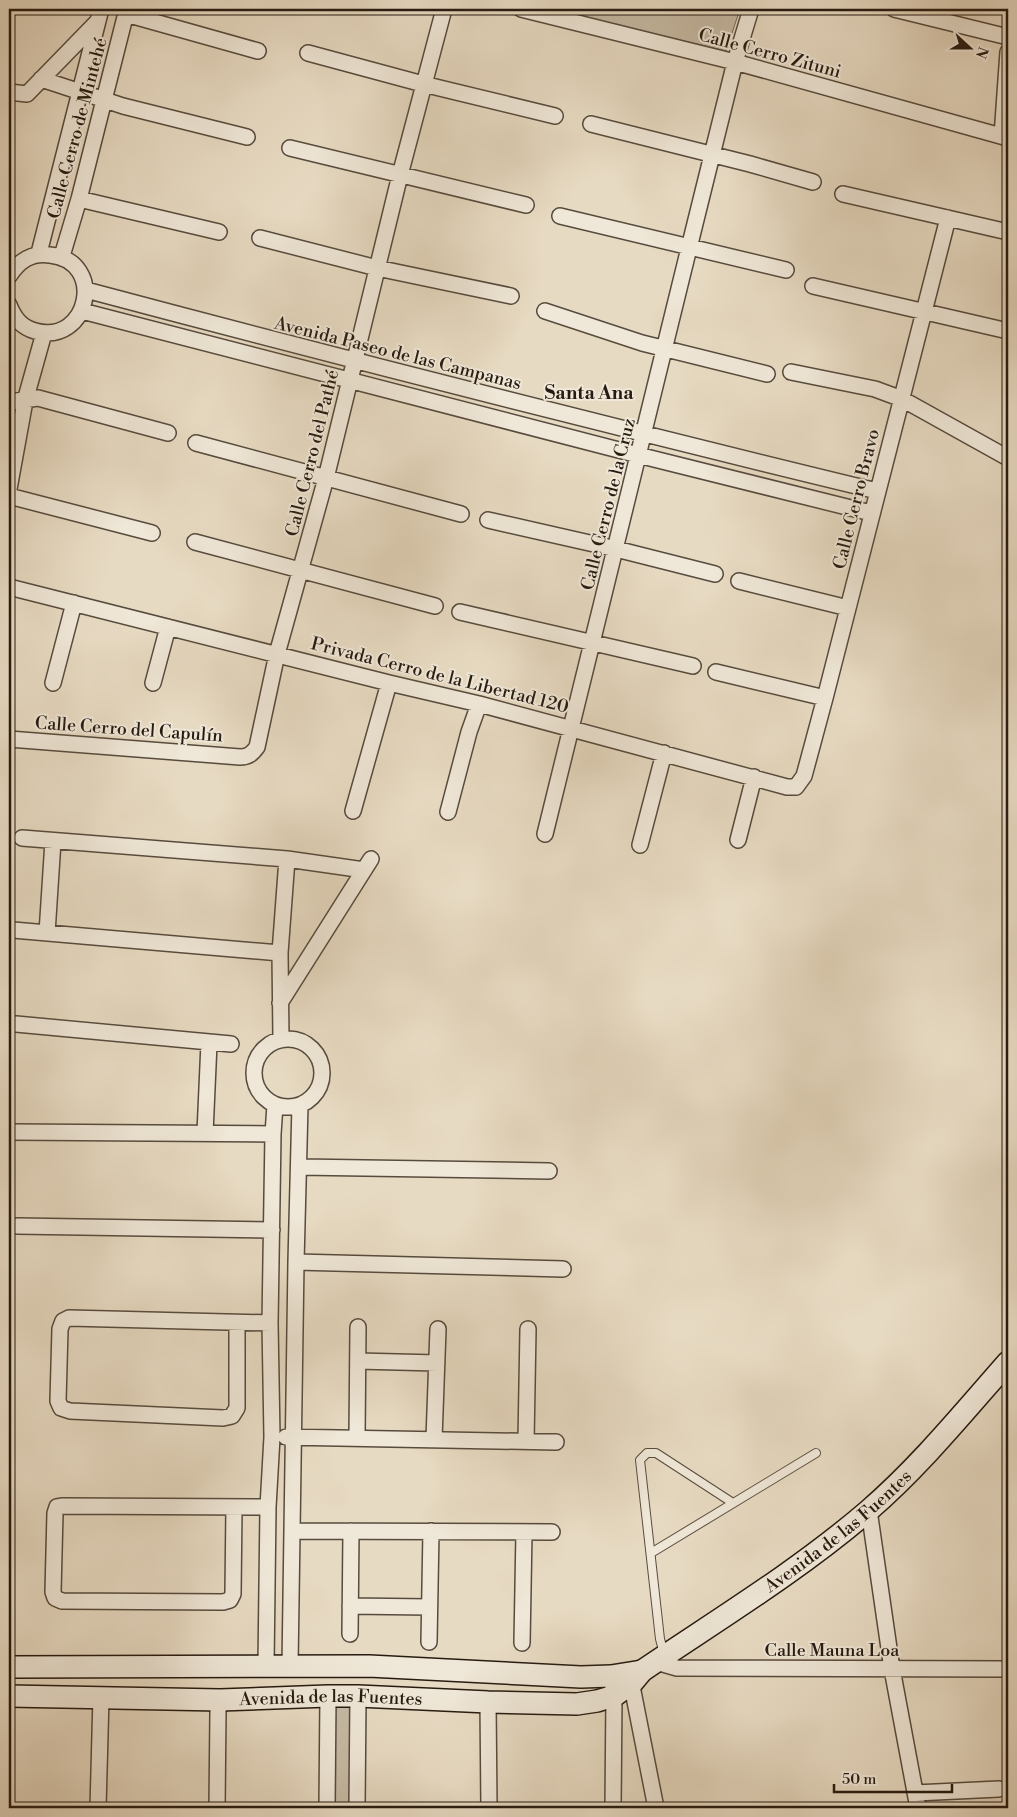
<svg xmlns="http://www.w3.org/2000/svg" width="1017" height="1817" font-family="'Libre Bodoni',serif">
  <rect width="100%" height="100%" fill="#e7dac2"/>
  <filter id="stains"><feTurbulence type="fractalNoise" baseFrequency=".004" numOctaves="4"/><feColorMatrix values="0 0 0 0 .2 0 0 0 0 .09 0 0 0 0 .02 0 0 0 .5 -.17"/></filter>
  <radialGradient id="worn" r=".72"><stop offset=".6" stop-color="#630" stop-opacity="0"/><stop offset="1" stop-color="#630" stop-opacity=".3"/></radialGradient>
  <path fill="#c6baa4" stroke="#766a5a" d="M547 9H740L726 51Z
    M333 1704 354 1705V1808H330Z"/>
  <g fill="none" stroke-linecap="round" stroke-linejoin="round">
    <defs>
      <path id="service" d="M651 1553 816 1453
        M664 1654 660 1639 640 1460 647 1453H656L733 1503"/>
      <path id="minor" d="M521 9 735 62 1008 138
        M894 9 1008 37
        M126 14 258 51
        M308 53 423 84 555 116
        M41 79 123 106 247 137
        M9 92 27 94 97 22
        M591 124 750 164 813 182
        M1002 136 1008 52
        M290 148 526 205
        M843 194 1008 232
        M79 199 219 232
        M560 216 786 270
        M260 238 377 268 511 296
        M39 253 101 9
        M62 256 79 199 127 9
        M9 276C19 261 31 252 50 255 107 261 89 346 35 331 21 327 14 318 9 305
        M813 286 1008 331
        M86 290C349 360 613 427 877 491
        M82 311 638 455 871 513
        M545 311 642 343 767 374
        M791 372 875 389 902 399 1008 458
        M9 402 38 398 168 433
        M196 443 461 514
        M9 489 25 401 44 333
        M9 496 152 533
        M488 520 616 549 715 574
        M195 542 435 606
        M739 581 848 608
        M9 587 389 683 479 704 787 787H796L804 776 825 698 948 218
        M460 612 693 666
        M716 672 825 698
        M53 683 74 603
        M153 683 168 627
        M9 739 240 757C248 757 252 754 257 747L277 654 326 478 400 175 444 9
        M353 811 389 683
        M448 812 469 732 479 704
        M545 834 689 248 735 62 751 9
        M22 838 287 859 364 870
        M738 840 754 777
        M640 845 664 753
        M13 930 280 953
        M47 933 53 841
        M280 1003 371 859
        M16 1024 231 1044
        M254 1073a34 34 0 1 1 68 0a34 34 0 1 1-68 0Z
        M281 1040 280 953 287 859
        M10 1132 273 1134
        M205 1133 209 1043
        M300 1167 549 1171
        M17 1226 272 1230
        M296 1262 563 1269
        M237 1323V1408L232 1416 223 1418 70 1411 61 1408 58 1401 60 1329 63 1321 69 1318 270 1323
        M358 1361 437 1363
        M286 1437 556 1442
        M357 1437 358 1327
        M434 1439 438 1329
        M526 1441 528 1329
        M234 1507 233 1594 230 1600 223 1602 62 1601 55 1598 53 1592 55 1513 57 1507 63 1506 268 1507
        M869 1510 892 1669 918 1808
        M293 1531 552 1532
        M350 1606 429 1607
        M350 1634 351 1531
        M429 1642 431 1531
        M522 1643 524 1532
        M656 1662 677 1668 1008 1669
        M266 1666 268 1507 272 1437 270 1323 273 1134 275 1105
        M290 1666 296 1262 300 1105
        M630 1676 656 1808
        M613 1687 614 1696 613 1808
        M488 1702 489 1808
        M915 1793 999 1789
        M98 1808 101 1697
        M217 1808 218 1711 220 1700
        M327 1808 328 1696
        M357 1808 358 1696"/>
      <g id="secondary">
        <path d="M9 1667 369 1666 581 1677 611 1676 642 1671"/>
        <path id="s1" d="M9 1696 220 1700 328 1696H358L488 1702 577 1704 597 1701 614 1696 632 1683 642 1671C719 1619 798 1571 868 1511 920 1466 963 1413 1008 1362"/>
      </g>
    </defs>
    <use href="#service" stroke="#574b3d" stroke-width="10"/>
    <use href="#minor" stroke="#574b3d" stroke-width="18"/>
    <use href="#secondary" stroke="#271b11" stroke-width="24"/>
    <use href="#service" stroke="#efe7d7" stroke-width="8"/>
    <use href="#minor" stroke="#efe7d7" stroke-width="15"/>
    <use href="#secondary" stroke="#efe7d7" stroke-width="21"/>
  </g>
  <g text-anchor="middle" stroke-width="4" stroke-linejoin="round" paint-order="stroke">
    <g font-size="18" fill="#271b11" stroke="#efe7d7">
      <text transform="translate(770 53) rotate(15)" y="6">Calle Cerro Zituni</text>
      <text transform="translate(77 128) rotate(-75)" y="6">Calle Cerro de Mintehé</text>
      <text transform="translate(398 353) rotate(14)" y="6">Avenida Paseo de las Campanas</text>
      <text transform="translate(312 453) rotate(-76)" y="6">Calle Cerro del Pathé</text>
      <text transform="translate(856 499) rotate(-76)" y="6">Calle Cerro Bravo</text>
      <text transform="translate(608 504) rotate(-76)" y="6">Calle Cerro de la Cruz</text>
      <text transform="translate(440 675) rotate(14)" y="6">Privada Cerro de la Libertad 120</text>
      <text transform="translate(129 729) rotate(4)" y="6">Calle Cerro del Capulín</text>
      <text dy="6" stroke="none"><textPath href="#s1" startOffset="885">Avenida de las Fuentes</textPath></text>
      <text x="832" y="1656">Calle Mauna Loa</text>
      <text dy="6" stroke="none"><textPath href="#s1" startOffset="322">Avenida de las Fuentes</textPath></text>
    </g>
    <g font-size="19" font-weight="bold" fill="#271b11" stroke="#efe7d7">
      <text x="589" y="399">Santa Ana</text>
    </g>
  </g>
  <rect width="1017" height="1817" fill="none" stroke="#e7dac2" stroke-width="30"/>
  <rect x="10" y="10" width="997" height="1797" fill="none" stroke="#271b11" stroke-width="2.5"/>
  <rect x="15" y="15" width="987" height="1787" fill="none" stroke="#271b11"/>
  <g transform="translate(970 48) rotate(111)" stroke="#efe7d7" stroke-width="4" paint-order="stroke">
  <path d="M0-4L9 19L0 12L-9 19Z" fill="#271b11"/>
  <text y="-8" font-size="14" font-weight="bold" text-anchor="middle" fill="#271b11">N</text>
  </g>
  <path d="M834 1784v8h118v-8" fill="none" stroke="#271b11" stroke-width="2.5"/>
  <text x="842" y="1784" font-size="15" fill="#271b11" stroke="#efe7d7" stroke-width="4" paint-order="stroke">50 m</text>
  <rect width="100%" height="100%" filter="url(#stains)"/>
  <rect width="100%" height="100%" fill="url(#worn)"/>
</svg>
